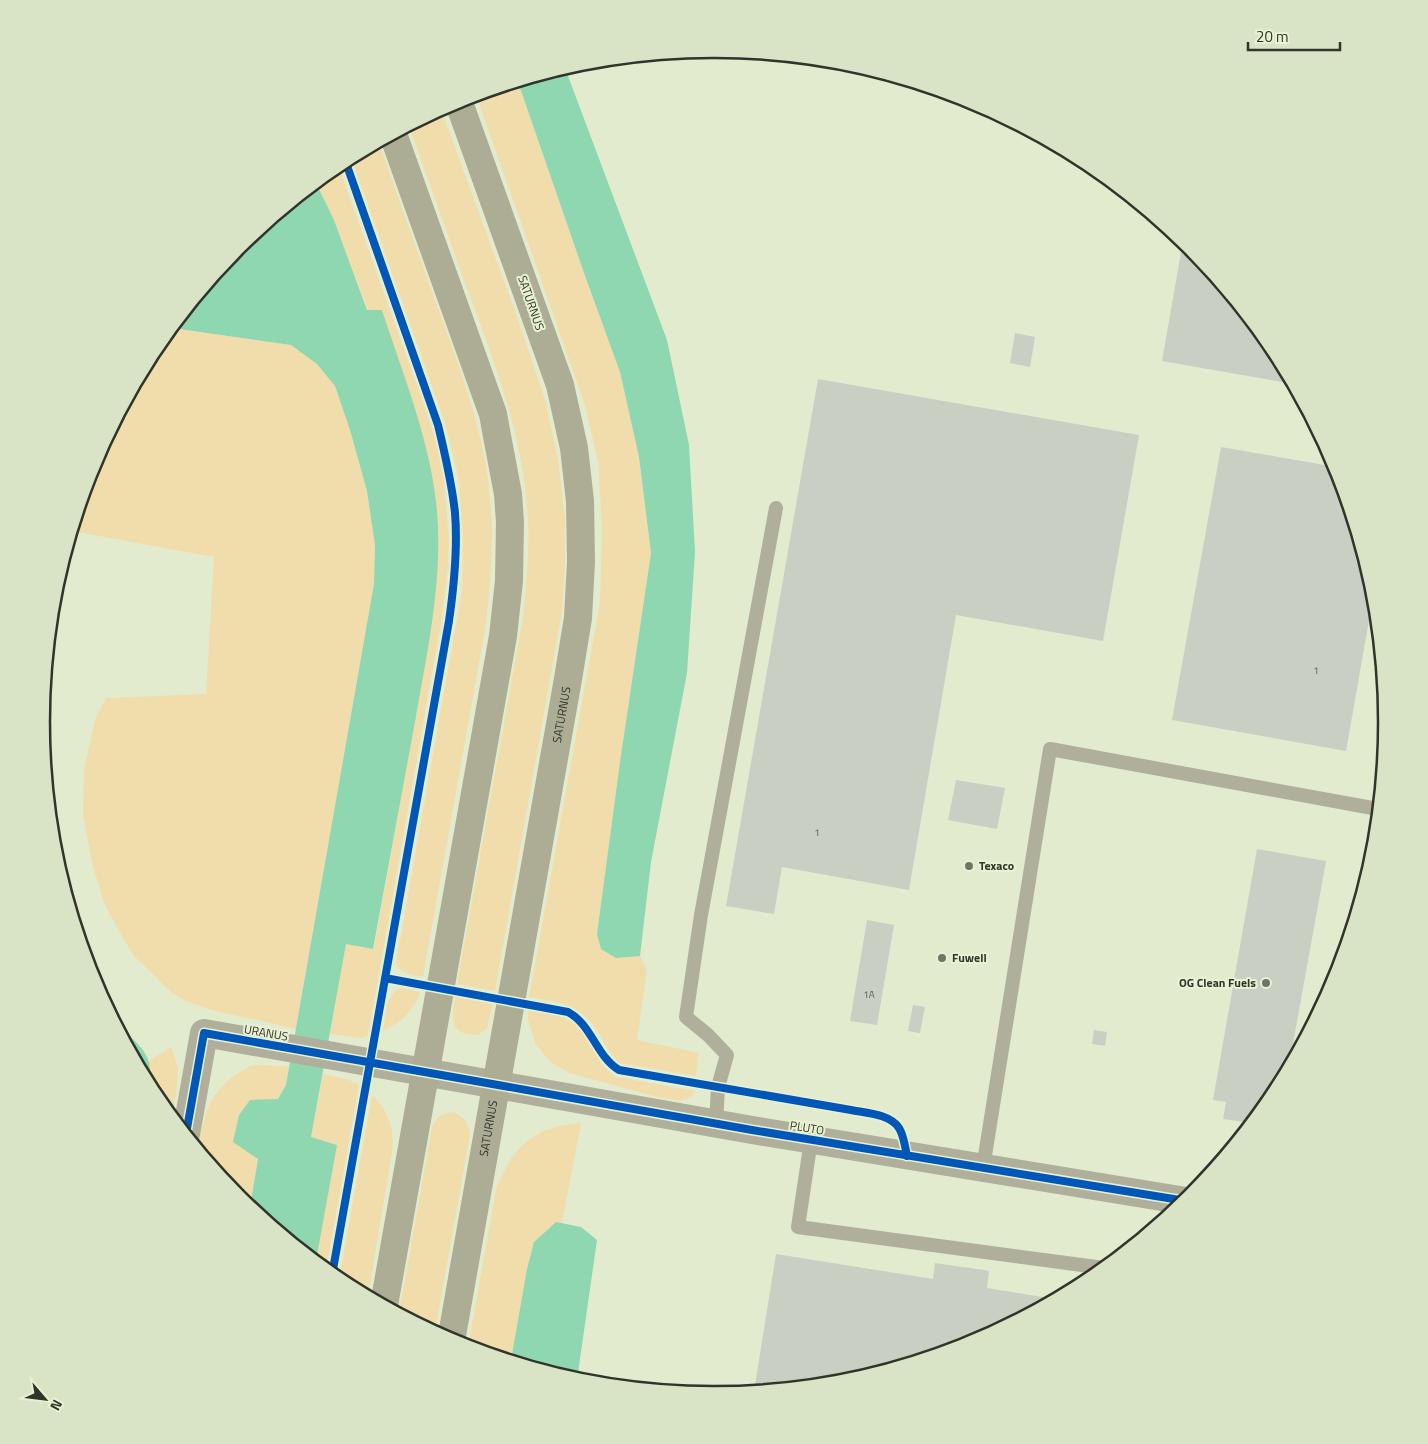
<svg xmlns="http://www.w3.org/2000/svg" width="1428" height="1444" font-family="'Titillium Web',sans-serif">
  <rect width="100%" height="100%" fill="#e5ebda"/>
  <path fill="#e2ebce" d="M43 722a671 671 0 1 1 1342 0a671 671 0 1 1-1342 0Z"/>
  <path fill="#f1ddac" d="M518 82 584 273 620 372 639 457 651 553 620 762 597 934 616 958 640 956 647 970 637 1040 699 1053 696 1076 619 1063C608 1052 603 1039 595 1027 577 1003 556 1002 529 997L600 602 602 528 598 462 585 405 476 95Z
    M441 109 516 314 545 399 558 460 565 518V562L562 611 495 991 457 984 523 617C527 577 531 536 526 496 518 423 492 355 466 286 447 233 428 179 409 126Z
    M379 142C397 195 416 247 435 300 457 360 481 421 489 486 495 533 491 582 485 630L423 977C410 975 402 974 396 963L462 591 463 540 459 480 445 423 351 157Z
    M338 164 431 425 438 450 444 482 449 538 448 568 441 622 368 1036 360 1038 330 1034 346 943 374 949 423 673 434 603 368 310 334 220 316 183Z
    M172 328 291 345 318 364 335 386 350 430 367 491 375 545 374 584 296 1029 211 1010 186 1001 172 993 134 956 123 938 104 903 92 863 83 816 84 769 96 716 106 698 206 694 214 557 72 531 93 464 155 348Z
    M401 988 420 992C414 1011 401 1022 383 1031 386 1016 385 994 401 988Z
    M455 997 493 1004 487 1028 478 1035C449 1035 452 1021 455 997Z
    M528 1011C543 1013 560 1014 573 1023 593 1037 594 1065 617 1077L695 1091 692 1096 681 1101 653 1096 570 1073 555 1065 545 1056 535 1043 528 1020Z
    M171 1047 178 1067 177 1087 172 1117 154 1096 147 1082 149 1077V1061Z
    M253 1065 289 1066 286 1085 278 1099 250 1101 258 1159 250 1207 238 1197 198 1148C205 1107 213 1084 253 1065Z
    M323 1074 347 1079 359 1085 326 1270 316 1261 337 1145 311 1137Z
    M372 1095C389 1110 395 1131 392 1153L368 1296 339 1280Z
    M454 1112C465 1118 469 1122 470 1134L435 1332 399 1313 432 1127C437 1116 442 1113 454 1112Z
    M581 1123 562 1223 556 1222 534 1242 527 1269 511 1360 468 1347 496 1189C512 1147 534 1126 581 1123Z"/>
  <path fill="#8fd7b1" d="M565 68 667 340 689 445 695 552 687 673 651 862 640 956 616 958 601 949 597 934 620 762 651 553 639 457 620 372 584 273 518 82Z
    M316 183 334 220 367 310H382C403 375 431 442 437 511 443 581 427 653 415 722 401 798 387 873 373 949L346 944 311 1137 337 1145 316 1261 250 1207 258 1159 233 1142 239 1115 250 1100 278 1099 286 1085 374 584 375 545 367 491 350 430 335 386 317 364 291 345 172 328 238 246Z
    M116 1024C132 1038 159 1057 147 1082Z
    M556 1222 581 1227 597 1240 577 1380 511 1360 527 1269 534 1242Z"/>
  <path fill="#c9d0c3" d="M1183 241 1190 246 1274 348 1293 384 1162 361Z
    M1015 333 1035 337 1030 367 1010 363Z
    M818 379 1139 435 1103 641 956 615 909 890 782 867 774 914 726 906Z
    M1221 447 1336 467 1374 592 1346 751 1172 720Z
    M956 780 1005 788 997 829 948 820Z
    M1257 849 1326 861 1289 1066 1275 1094 1272 1093 1271 1099 1251 1123 1223 1119 1226 1102 1213 1100Z
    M867 920 894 925 877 1025 850 1021Z
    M913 1005 925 1007 920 1033 908 1031Z
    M1094 1030 1107 1032 1105 1046 1092 1044Z
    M776 1254 933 1279 935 1263 984 1270 989 1271 987 1288 1055 1299 971 1344 845 1382 754 1391Z"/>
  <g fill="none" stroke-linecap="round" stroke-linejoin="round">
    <path stroke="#afaf9b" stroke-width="14" d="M716 1124 718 1087 727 1055 708 1035 686 1017 701 915 776 508
      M811 1140 798 1227 1104 1268
      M983 1168 1050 749 1378 809"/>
    <path stroke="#afaf9b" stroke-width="28" d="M186 1134 204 1033 752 1130 1186 1201"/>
    <g stroke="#adac94" stroke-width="28">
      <path d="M384 1305 503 636 509 581 510 522 508 494 497 436 493 414 484 389 393 134"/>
      <path id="s1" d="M451 1341 568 679 578 618 581 562 580 501 574 448 560 385 458 100"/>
    </g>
    <defs>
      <path id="cycleway" d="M385 978 568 1012C592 1025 596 1056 619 1070L851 1110C866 1113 890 1114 899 1128 904 1136 905 1147 907 1156
        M186 1134 204 1033 752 1130 1186 1201
        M332 1275 449 621C454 586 458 549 455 513 452 483 445 454 438 425L345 160"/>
    </defs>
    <use href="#cycleway" stroke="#e8f2d3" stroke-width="11"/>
    <use href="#cycleway" stroke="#0057b8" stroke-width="8"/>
  </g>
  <g fill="#707567" stroke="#e8f2d3" stroke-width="2">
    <circle cx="969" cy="866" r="5"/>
    <circle cx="942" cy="958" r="5"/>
    <circle cx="1266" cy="983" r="5"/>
  </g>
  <g text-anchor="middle" stroke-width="4" stroke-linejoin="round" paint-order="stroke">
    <g font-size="10" fill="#575c50">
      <text x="1316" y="674">1</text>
      <text x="817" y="836">1</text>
      <text x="869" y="998">1A</text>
    </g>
    <g font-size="12" fill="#313529" stroke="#e8f2d3">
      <text transform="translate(531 303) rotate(71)" y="4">SATURNUS</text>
      <text dy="4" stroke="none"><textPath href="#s1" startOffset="636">SATURNUS</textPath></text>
      <text transform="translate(266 1033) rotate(10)" y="4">URANUS</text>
      <text dy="4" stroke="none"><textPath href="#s1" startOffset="216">SATURNUS</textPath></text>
      <text transform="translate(807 1128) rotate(9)" y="4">PLUTO</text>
    </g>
    <g font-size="12" font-weight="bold" fill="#313529" stroke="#e8f2d3" text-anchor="start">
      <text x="979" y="870">Texaco</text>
      <text x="952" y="962">Fuwell</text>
      <text x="1256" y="987" text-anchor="end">OG Clean Fuels</text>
    </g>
  </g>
  <path d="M0 0H1428V1444H0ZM50 722a664 664 0 1 1 1328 0a664 664 0 1 1-1328 0Z" fill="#d9e3c5" fill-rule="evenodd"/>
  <path fill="none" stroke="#313529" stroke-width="2.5" d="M50 722a664 664 0 1 1 1328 0a664 664 0 1 1-1328 0Z"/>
  <g transform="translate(45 1399) rotate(118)" stroke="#e8f2d3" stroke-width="4" paint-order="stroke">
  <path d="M0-4L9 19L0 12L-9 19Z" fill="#313529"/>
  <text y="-8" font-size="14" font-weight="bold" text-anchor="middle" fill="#313529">N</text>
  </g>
  <path d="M1248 42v8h92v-8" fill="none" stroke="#313529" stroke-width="2.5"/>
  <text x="1256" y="42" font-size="15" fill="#313529" stroke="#e8f2d3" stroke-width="4" paint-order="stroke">20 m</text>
</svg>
